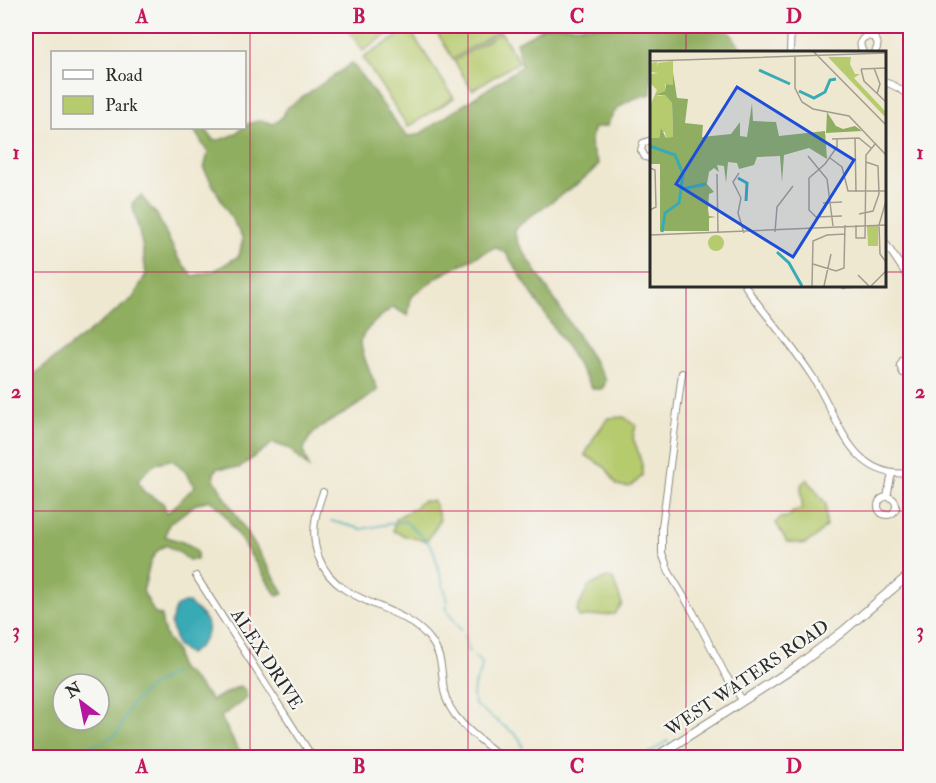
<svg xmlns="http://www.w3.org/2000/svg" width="936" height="783" font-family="'IM FELL Double Pica',serif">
  <rect width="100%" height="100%" fill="#f6f6f2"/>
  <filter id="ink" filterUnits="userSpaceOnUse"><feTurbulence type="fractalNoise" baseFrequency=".0167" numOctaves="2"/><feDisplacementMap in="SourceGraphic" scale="12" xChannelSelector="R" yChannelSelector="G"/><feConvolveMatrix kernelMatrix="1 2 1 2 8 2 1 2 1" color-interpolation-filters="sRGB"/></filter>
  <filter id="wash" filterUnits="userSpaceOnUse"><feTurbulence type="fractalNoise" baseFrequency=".008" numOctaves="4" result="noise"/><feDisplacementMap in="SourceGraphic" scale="24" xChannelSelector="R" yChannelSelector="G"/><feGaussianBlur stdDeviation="1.35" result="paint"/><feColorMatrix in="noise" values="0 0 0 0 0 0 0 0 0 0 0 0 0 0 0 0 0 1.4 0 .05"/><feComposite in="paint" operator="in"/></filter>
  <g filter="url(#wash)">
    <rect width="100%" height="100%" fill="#efe8d1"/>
    <path fill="#b6ca6e" stroke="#707a4c" stroke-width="1.5" d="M348 26H399L363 51 346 27Z
      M441 26H497L500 30 453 59 435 29Z
      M409 29 454 98 408 127 363 58Z
      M501 32 519 62 472 90 454 61Z
      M624 417 636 425 633 438 637 448 642 465V476C632 486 631 489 617 485L606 468 585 455 595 436 608 418Z
      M807 479 826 504V526L818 535 805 544 787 542 776 523 780 518 788 517 793 512 802 508 801 485Z
      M422 501H434L440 520 427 541 408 537 393 531 395 519 413 509Z
      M606 578 613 579 622 604 615 614 579 617 577 610 589 586Z"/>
    <path fill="#90ae61" stroke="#5e6c46" stroke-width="1.5" fill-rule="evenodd" d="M545 26H725L744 52H651V94C631 98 614 105 607 126L594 128C587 145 591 149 599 164 575 191 540 205 514 230L518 243 606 380 603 389H593L506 253 495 247 439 276 411 297 408 316 393 307C385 313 362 331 361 341 360 352 373 379 378 390 369 397 360 404 350 410 336 419 307 430 304 450 303 456 308 461 309 468L290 449 273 443 239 468H217L214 473V479L284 593 277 596 221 509 209 500 196 504 169 524 165 536C177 542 201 543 197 560H189L180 553 166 545C146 556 150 571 143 591L155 614 162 615V624L166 637 176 651 179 668 188 674 212 700 240 686 245 690 247 698 221 717 236 746 245 757H26V380L133 298 146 274 142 244 132 203 141 196 157 215 178 258 193 276 214 271 239 256 243 239 204 169 208 153 193 128H205L213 140C225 140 234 136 242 128H244L245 125C255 121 262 119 273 124L280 119 287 108 352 63 400 128 408 136 418 135 522 66 516 42 531 35ZM172 460 184 470 195 486 174 507 167 513 163 503 144 492 138 481C148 468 156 461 172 460ZM63 684H99V720H63Z"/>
    <path fill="#39aab6" stroke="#326a70" stroke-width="1.5" d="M184 603H189C199 613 212 620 206 636 203 644 197 649 189 654L177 645 171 624 174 612 177 606Z"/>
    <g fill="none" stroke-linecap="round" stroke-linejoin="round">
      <path stroke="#39aab6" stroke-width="1.5" d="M331 521 362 529 405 521 427 541 433 549 446 595 447 611 461 630
        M465 636 469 652
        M474 656 482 663 480 674 474 686 473 696 475 705 515 734 520 739 523 748
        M674 751 678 758
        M532 755 533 758
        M646 755 667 741 668 742
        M81 758 86 748C96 744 108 741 116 734 122 729 123 719 127 712 135 696 158 680 174 673"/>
    </g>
  </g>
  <g filter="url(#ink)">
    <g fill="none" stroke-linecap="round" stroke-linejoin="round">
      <defs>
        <path id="minor" d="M790 52 791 26
          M863 52C851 31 887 32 875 52
          M884 82C895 85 903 90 910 98
          M651 140 643 143 641 150 645 157 651 159
          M884 241 910 280
          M745 285 751 295C771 321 792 346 810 373 838 413 848 480 910 473
          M845 285H851
          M910 357 904 358 900 365 903 373 910 374
          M682 373 662 527V553L669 572 693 612 725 674 743 701
          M323 492C315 514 310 536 319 558 337 606 401 602 430 639 443 656 441 671 444 691 450 721 481 740 503 758
          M887 497 892 473
          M878 506a9 9 0 1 1 18 0a9 9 0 1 1-18 0Z
          M196 576 313 758"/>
        <path id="tertiary" d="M654 758 797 666 842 632 910 574"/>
      </defs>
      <use href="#minor" stroke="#8d8a7e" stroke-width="8"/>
      <use href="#tertiary" stroke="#8d8a7e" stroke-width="10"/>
      <use href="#minor" stroke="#fff" stroke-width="6"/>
      <use href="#tertiary" stroke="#fff" stroke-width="8"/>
    </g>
  </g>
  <path fill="none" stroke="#c2185b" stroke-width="1.5" stroke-opacity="0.55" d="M250 26V758M468 26V758M686 26V52M26 272H651M884 272H910M686 285V758M26 511H910"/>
  <g text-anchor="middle" stroke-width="4.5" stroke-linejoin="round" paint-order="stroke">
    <g font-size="18" fill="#2b2b2b" stroke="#f6f6f2">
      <text transform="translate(267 659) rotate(57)" y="6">ALEX DRIVE</text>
      <text transform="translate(747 678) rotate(-34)" y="6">WEST WATERS ROAD</text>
    </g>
  </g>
  <g transform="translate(650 51)">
    <rect width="236" height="236" fill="#efe8d1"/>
    <path d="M178 6H201L200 13 205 23H210L204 27 235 60V66ZM23 10V34L15 33V40L7 45 15 44 22 52 23 87H16L15 81H10L9 87H0V55L7 39 0 32V23L8 22 0 21V12L7 11 8 16V12ZM228 174V195H218L217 175ZM58 192a8 8 0 1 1 16 0a8 8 0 1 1-16 0Z" fill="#b6ca6e"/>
    <path d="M23 21 27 47 38 48 35 72 53 74 52 86 81 83 90 71V85L97 86 102 52 103 70 126 71 129 85 175 80 177 108 159 97 134 104 132 131 130 105 107 106 104 114 89 118 87 112 78 111 76 132 74 115 67 114 69 121 64 117 59 121 57 133 64 141 59 143 58 158 59 165 66 166 59 167V180H10V113H0V87H9L11 77 16 87 23 86 22 52 15 44H6L15 40 16 33 23 34ZM177 61 186 75 193 78 205 75 212 80 176 82Z" fill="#90ae61"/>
    <path fill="none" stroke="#39aab6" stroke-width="3" d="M109 19 140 33M149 40 164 47 175 41 180 29 186 28M0 95 25 104 33 123 29 152 15 162 12 181M88 127 97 132 96 150M32 138 56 133M127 201 139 212 152 235"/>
    <path fill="none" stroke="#a19c8f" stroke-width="1.5" d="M163 0 236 74M145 5V37L152 51 163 58 199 65 236 104M0 10 236 2M224 17 230 33 227 43M211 18 214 30 236 51M211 18 236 17M205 87 206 141M182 88 209 87 221 97M187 88V96L175 113 159 127V159L166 166 192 165M158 105 177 128 183 175M180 107 192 116 198 140H236M0 117 5 119 6 156 0 159M89 122 83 131 91 147 88 162 94 182M67 123 68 182M236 150 229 174 230 203 236 211M173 152 192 151M209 163 223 160 229 143 228 115 216 111M206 174V187H215L216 104 226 92M125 181 127 156 143 135M0 184 236 174M163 213 186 220 194 217 195 174M212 228 208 224 219 235M162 235 163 190 177 184 195 183M174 235 181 203M221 235 236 220"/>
    <path fill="#1d4ed8" fill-opacity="0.15" stroke="#1d4ed8" stroke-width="3" d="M87 36 204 109 143 206 26 133Z"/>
    <rect width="236" height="236" fill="none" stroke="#2b2b2b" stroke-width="3"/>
  </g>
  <rect width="936" height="783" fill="none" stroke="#f6f6f2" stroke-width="66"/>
  <rect x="51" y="51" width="195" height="78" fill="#f6f6f2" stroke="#a5a5a2" stroke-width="1.5"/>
  <rect x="63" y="70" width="30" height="9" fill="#ffffff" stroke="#a5a5a2" stroke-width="1.5"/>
  <text x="105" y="81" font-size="18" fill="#2b2b2b">Road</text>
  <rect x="63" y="96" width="30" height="18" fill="#b6ca6e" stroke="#a5a5a2" stroke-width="1.5"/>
  <text x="105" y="111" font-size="18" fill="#2b2b2b">Park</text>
  <g transform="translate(81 702) rotate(328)"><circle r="28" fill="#f6f6f2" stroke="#a5a5a2" stroke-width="1.5"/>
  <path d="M0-4.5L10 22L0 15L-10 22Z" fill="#b5179e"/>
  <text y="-9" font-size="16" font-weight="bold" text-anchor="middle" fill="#2b2b2b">N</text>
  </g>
  <rect x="33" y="33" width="870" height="717" fill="none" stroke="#c2185b" stroke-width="2"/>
  <g font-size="20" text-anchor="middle" font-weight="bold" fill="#c2185b">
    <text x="142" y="23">A</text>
    <text x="359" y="23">B</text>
    <text x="577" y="23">C</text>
    <text x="794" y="23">D</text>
    <text x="16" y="159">1</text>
    <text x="920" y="159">1</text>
    <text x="16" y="398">2</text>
    <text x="920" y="398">2</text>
    <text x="16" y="637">3</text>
    <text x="920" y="637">3</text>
    <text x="142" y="773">A</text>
    <text x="359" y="773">B</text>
    <text x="577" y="773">C</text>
    <text x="794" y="773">D</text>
  </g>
</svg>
